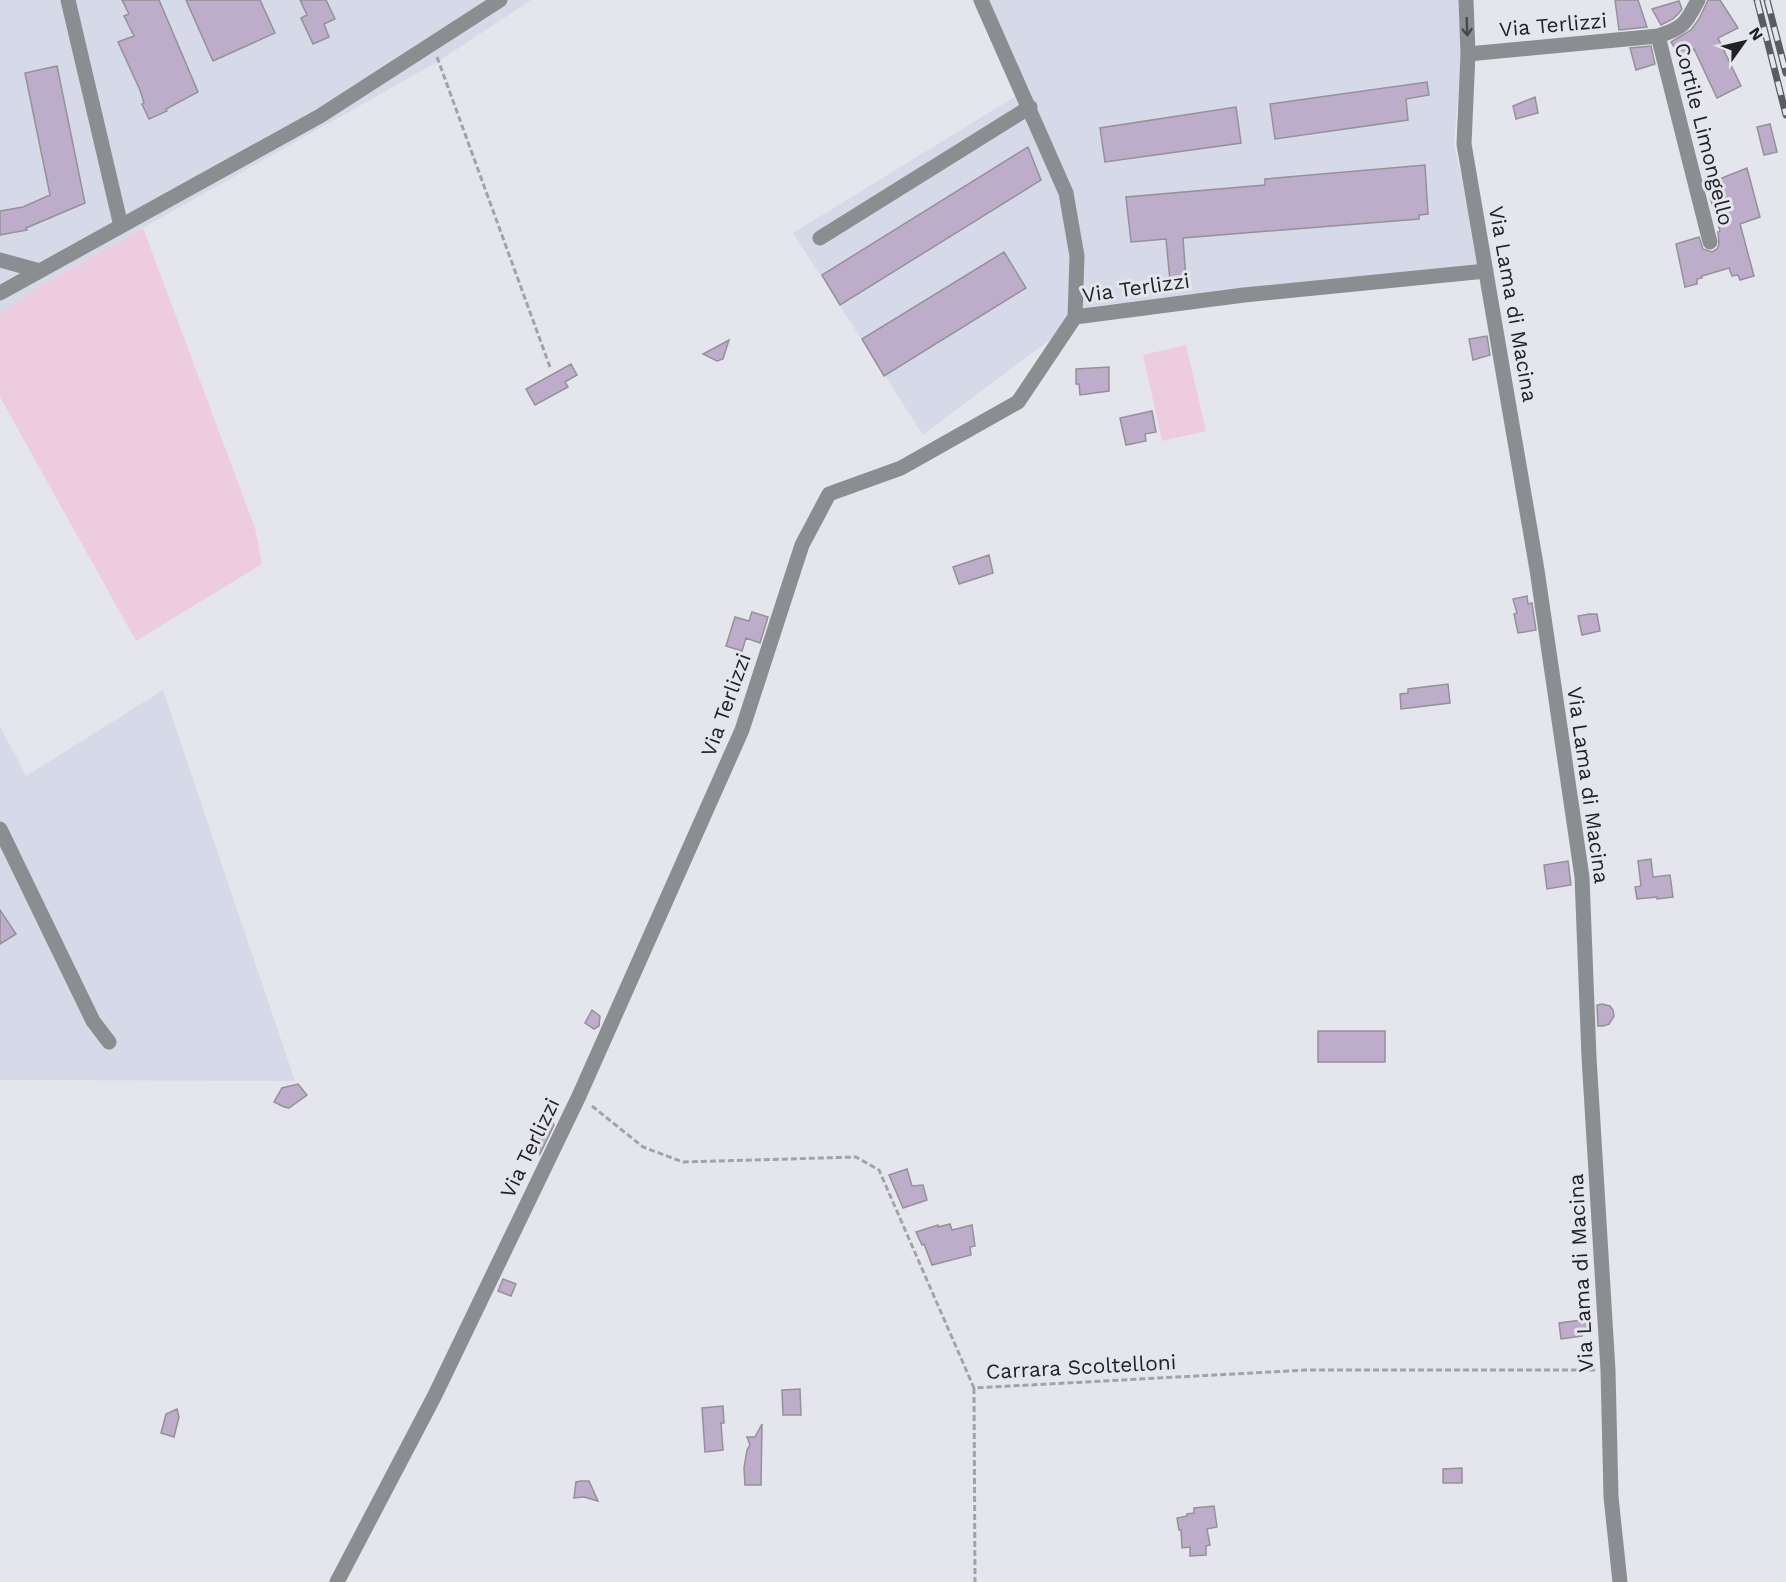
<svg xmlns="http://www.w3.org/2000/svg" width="1786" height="1582" font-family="'Work Sans',sans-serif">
  <rect width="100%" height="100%" fill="#e5e6ed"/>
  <path fill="#d6d9e7" d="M0 0H531L439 61 38 287 0 315Z
    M972 0H1459L1461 59 1454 143 1480 264 1095 306 923 435 793 233 1016 96Z
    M163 690 295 1081 0 1080V726L26 776Z"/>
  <path fill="#ecccde" d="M143 228 255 528 262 564 136 641 0 397V314L38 287Z
    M1186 345 1206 431 1162 441 1143 355Z"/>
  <path fill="#beaccb" stroke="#949197" stroke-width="1.5" d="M122 0H159L198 92 166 109 167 111 149 119 142 104 144 103 140 90 118 42 134 36 124 16 129 14Z
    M186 0H260L275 33 213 61Z
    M300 0H326L335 19 324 24 329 37 313 44 301 18 307 15Z
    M1615 0H1638L1647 27 1619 30Z
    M1708 0H1720L1738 28 1718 38 1741 86 1717 98 1694 49 1680 56 1671 42 1691 30 1699 19Z
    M1679 1 1682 9 1679 13 1673 19 1661 25 1652 9Z
    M1651 46 1655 64 1636 70 1630 48Z
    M57 66 85 203 26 228 27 230 0 235V211L23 207 50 195 25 73Z
    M1427 82 1429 95 1406 99 1408 120 1275 139 1270 104Z
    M1535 97 1538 113 1516 119 1513 106Z
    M1236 107 1241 143 1105 162 1100 128Z
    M1770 124 1777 152 1764 155 1757 127Z
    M1028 147 1041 180 840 305 822 275Z
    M1425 165 1428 214 1419 215V219L1183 238 1186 280 1170 281 1166 239 1131 242 1126 197 1265 185V179Z
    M1747 168 1760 217 1740 224 1754 276 1740 280 1738 275 1732 276 1729 268 1702 276V278L1697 279V284L1685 287 1676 244 1699 237 1703 249 1712 252 1717 249 1719 244 1718 232 1720 231 1710 197 1716 195 1712 182Z
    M1004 252 1026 288 884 376 862 339Z
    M1487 336 1490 355 1473 360 1469 339Z
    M729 340 723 359 717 361 703 354Z
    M571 364 577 375 565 382 568 387 535 405 526 389Z
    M1109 367V391L1080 395 1079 384H1076V369Z
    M1152 411 1156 432 1145 434 1146 441 1126 445 1120 418Z
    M989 555 993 573 959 584 953 567Z
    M1527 596 1528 604 1532 603 1536 630 1518 633 1514 614 1517 613 1513 599Z
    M752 612 768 617 760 643 746 638 742 651 726 646 735 617 749 621Z
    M1589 614H1597L1600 631 1582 635 1578 616Z
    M1448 684 1450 703 1401 709 1400 694 1408 693V689Z
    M1651 859 1653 877 1670 875 1673 897 1657 899V897L1637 899 1635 887 1641 886 1638 861Z
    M1568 861 1571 885 1547 889 1544 865Z
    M0 910 16 934 0 944Z
    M1602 1004 1610 1006 1613 1010 1614 1016 1609 1024 1603 1026H1598L1597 1005Z
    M592 1010 600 1016 599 1026 594 1029 585 1023Z
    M1318 1031H1385V1062H1318Z
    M298 1084 307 1095 289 1108 284 1107 274 1102 282 1088Z
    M545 1117 552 1120 554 1125 540 1154 538 1128 539 1122Z
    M907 1169 912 1186 923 1185 927 1200 903 1208 889 1175Z
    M950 1224 952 1230 972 1225 975 1246 970 1247 971 1255 932 1265 924 1244 922 1245 916 1232 938 1225V1227Z
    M503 1279 516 1284 511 1296 498 1291Z
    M1590 1319 1582 1336 1561 1339 1559 1323Z
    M800 1389 801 1415H783L782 1390Z
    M723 1406 724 1423H721L723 1450 705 1452 702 1408Z
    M177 1409 179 1417 174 1437 161 1433 166 1414Z
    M762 1424 761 1485H745L744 1468 747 1450 750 1445 747 1437H755Z
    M1462 1468V1483H1443V1469Z
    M581 1481H589L598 1501 584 1497 574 1498 576 1482Z
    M1214 1506 1217 1527 1207 1529 1210 1545 1206 1546V1555L1190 1556V1547L1182 1548 1181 1530H1179L1177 1518 1187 1516V1514L1194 1513V1508Z"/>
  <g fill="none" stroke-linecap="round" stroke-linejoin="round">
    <path stroke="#a2a3a8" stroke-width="3" stroke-dasharray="6 3" stroke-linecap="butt" d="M437 57 550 367
      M592 1106 643 1147 683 1162 856 1157 879 1170 974 1388 1307 1370H1595
      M974 1388 975 1582"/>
    <path stroke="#8b8e90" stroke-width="15" d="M68 0 121 226
      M981 0 1066 193 1077 256 1075 317
      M1466 0 1468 54 1464 144 1537 570 1582 877 1589 1057 1608 1370 1611 1497 1620 1582
      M1658 36 1710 242
      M1468 54 1658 36C1684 28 1686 23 1698 0
      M820 238 1030 107
      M0 260 40 271
      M0 293 320 116 500 0
      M0 829 93 1021 109 1042
      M337 1582 435 1395 579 1096 742 730 802 545 829 494 901 468 1018 402 1075 317 1244 295 1486 271"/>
    <defs>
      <path id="rail" d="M1757 0 1786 115
        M1767 0 1786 73"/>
    </defs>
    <use href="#rail" stroke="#5b5c60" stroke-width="7"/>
    <use href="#rail" stroke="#e5e6ed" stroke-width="4.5" stroke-dasharray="14" stroke-linecap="butt"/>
  </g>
  <defs><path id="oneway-shaft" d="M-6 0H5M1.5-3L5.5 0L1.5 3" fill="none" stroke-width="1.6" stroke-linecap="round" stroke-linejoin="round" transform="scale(1.5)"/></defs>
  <use stroke="#46484a" href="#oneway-shaft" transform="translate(1467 27) rotate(88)"/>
  <g text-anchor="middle" stroke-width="6" stroke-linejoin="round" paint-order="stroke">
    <g font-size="21" fill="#212224" stroke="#e5e6ed">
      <text transform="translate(1553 25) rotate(-5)" y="7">Via Terlizzi</text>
      <text transform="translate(1704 134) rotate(76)" y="7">Cortile Limongello</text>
      <text transform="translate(1136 288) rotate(-8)" y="7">Via Terlizzi</text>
      <text transform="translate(1513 304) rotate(80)" y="7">Via Lama di Macina</text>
      <text transform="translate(726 705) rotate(-70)" y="7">Via Terlizzi</text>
      <text transform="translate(1588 785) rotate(82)" y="7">Via Lama di Macina</text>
      <text transform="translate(530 1148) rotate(-64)" y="7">Via Terlizzi</text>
      <text transform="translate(1581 1273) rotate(-93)" y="7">Via Lama di Macina</text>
      <text transform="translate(1081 1367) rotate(-3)" y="7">Carrara Scoltelloni</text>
    </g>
  </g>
  <g transform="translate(1744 42) rotate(56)" stroke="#e5e6ed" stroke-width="4.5" paint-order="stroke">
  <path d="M0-4.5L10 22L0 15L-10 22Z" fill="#212224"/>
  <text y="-9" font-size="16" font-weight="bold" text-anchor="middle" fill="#212224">N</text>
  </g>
</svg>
